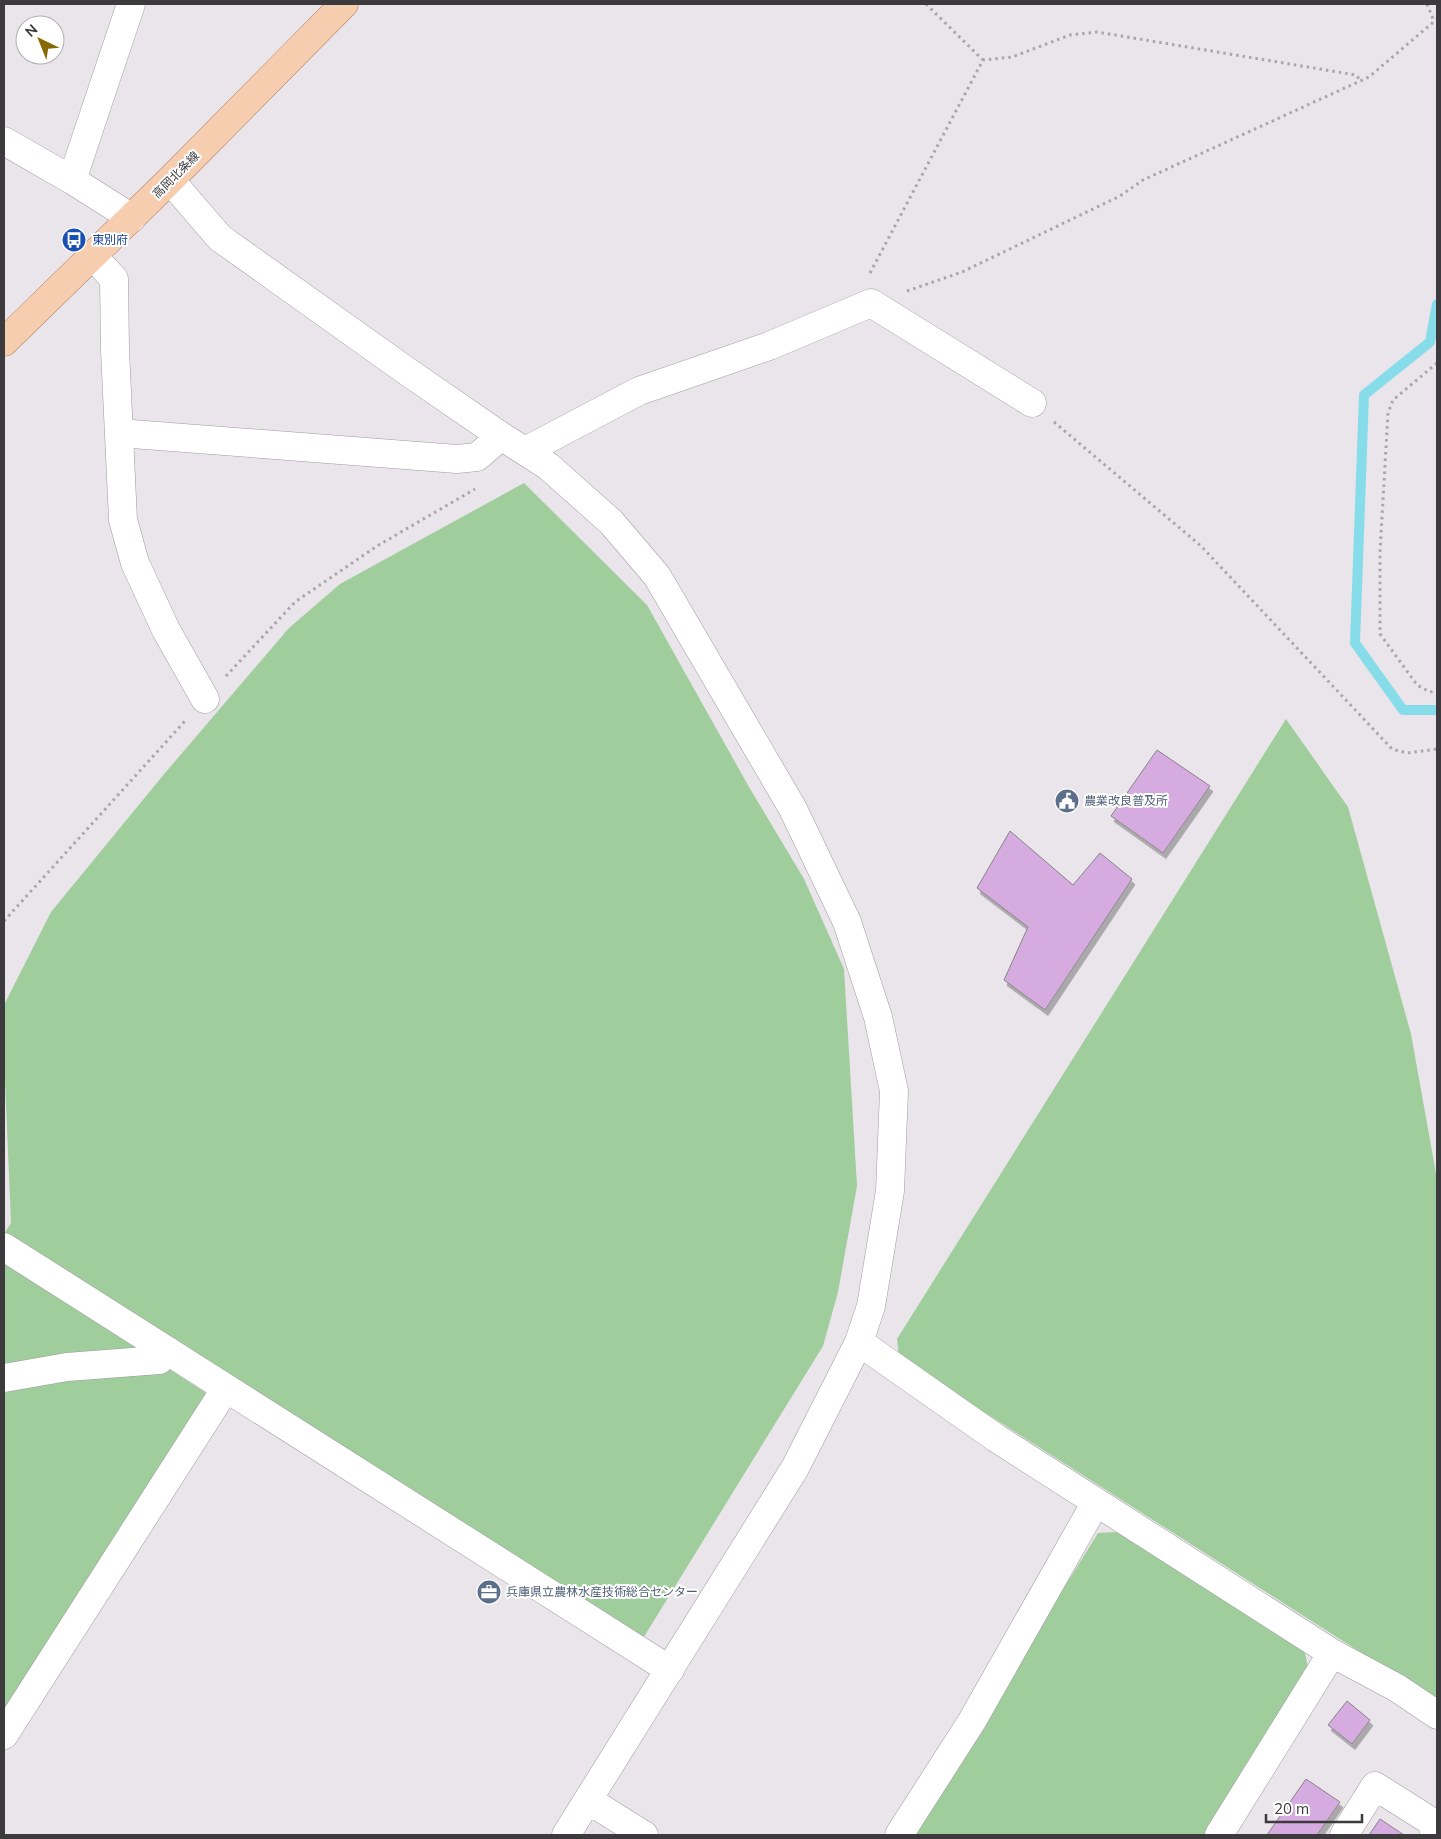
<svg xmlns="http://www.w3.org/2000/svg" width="1441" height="1839" font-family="Mulish,'Noto Sans JP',sans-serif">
  <defs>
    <filter id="shadow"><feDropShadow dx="3" dy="5.5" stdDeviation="0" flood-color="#0004"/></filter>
  </defs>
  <rect width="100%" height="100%" fill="#e9e5ea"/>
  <path fill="#a0cd9c" d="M524 483 647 605 749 787 804 879 844 969 857 1186 838 1292 823 1346 642 1640 4 1234 11 1223 4 1057V1005L51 912 165 773 289 628 340 584Z
    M1286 719 1348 807 1411 1034 1437 1179V1701L899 1358 897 1339Z
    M4 1262 206 1393 4 1710Z
    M1117 1532 1304 1648 1308 1668 1204 1835H910L1098 1533Z"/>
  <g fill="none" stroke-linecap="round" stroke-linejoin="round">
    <path stroke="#86dde9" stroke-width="10" d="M1437 304 1430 342 1364 395 1355 643 1403 710H1437"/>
  </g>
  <path fill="#d5abe0" stroke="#878488" filter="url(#shadow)" d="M1157 750 1210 786 1163 853 1111 816Z
    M1010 831 1073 885 1100 853 1132 879 1045 1010 1004 980 1028 927 977 888Z
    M1347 1701 1370 1720 1352 1744 1328 1725Z
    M1306 1779 1340 1802 1317 1835H1267Z
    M1380 1819 1404 1835H1369Z"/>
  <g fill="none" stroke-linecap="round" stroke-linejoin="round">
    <defs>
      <path id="minor" d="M4 141 72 180 132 218
        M72 180 131 4
        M170 180 220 238 408 372 501 436 548 466 611 522 657 576 793 809 847 922 878 1017 894 1091 890 1191 871 1306 859 1342 795 1468 566 1835
        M92 255 114 279 115 350 123 520 135 563 166 630 205 699
        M119 433 457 459 477 457 501 436
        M525 451 639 391 769 346 871 303 1032 403
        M4 1247 670 1670
        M859 1342 996 1438 1332 1653 1397 1688 1437 1715
        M4 1378 67 1367 159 1360 168 1351
        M4 1735 226 1388
        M588 1800 644 1835
        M899 1835 972 1721 1096 1502
        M1219 1835 1332 1653
        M1344 1835 1375 1786 1432 1822 1435 1835"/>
      <path id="major" d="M4 342 170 180 344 4"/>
    </defs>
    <use href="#minor" stroke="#9f9ca0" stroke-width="29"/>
    <use href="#major" stroke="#b28364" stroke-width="29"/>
    <path stroke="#a9a6aa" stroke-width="3" stroke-dasharray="2.5 4" stroke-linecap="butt" d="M926 4 983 60
      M1427 4 1434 21
      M870 273 983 60 1012 57 1070 35 1097 32 1356 75 1361 81
      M907 291 962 272 1120 196 1143 180 1369 77 1437 19
      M1437 363 1393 400 1388 413 1380 552V634L1417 685 1430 692 1437 691
      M1054 422 1201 546 1392 749 1407 753 1437 749
      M226 676 295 602 377 546 475 489
      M4 921 185 721"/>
    <use href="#minor" stroke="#fff" stroke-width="28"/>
    <use href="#major" stroke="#f7cdaf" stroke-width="28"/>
  </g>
  <defs>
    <symbol id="bus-disc" viewBox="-11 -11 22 22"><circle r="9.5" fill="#1a4fb4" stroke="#fff"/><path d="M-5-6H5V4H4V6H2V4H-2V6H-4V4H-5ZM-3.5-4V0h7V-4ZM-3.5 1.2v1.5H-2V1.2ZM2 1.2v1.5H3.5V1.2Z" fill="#fff"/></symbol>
    <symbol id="civic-disc" viewBox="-11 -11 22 22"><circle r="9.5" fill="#5c6f8a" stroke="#fff"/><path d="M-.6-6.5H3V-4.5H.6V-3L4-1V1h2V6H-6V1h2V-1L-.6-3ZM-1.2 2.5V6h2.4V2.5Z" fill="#fff"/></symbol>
    <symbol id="office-disc" viewBox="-11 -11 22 22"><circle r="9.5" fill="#5c6f8a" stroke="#fff"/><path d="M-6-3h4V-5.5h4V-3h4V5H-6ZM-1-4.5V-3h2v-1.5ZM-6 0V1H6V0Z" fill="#fff"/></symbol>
  </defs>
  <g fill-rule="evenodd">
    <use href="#bus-disc" x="60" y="226" width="28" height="28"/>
    <use href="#civic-disc" x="1053" y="787" width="28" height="28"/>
    <use href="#office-disc" x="475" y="1578" width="28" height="28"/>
  </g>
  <g text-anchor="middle" stroke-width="4" stroke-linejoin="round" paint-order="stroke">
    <g font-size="12" fill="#3c3a3c" stroke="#fff">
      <text transform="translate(176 175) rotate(-45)" y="4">高岡北条線</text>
    </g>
    <g font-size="12" fill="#164399" stroke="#fff" text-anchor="start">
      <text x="92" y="244">東別府</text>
    </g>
    <g font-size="12" fill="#4e5e75" stroke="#fff" text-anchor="start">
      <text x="1084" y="805">農業改良普及所</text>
      <text x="506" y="1596">兵庫県立農林水産技術総合センター</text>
    </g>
  </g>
  <rect width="1441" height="1839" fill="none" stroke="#3c3a3c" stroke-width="10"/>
  <g transform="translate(40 40) rotate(317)"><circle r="24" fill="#ffffff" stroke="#b1b0b1"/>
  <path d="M0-4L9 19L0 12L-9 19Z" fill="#866904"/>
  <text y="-8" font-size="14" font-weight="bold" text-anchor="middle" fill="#3c3a3c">N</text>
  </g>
  <path d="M1266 1814v8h96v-8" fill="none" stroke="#3c3a3c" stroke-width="2.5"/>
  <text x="1274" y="1814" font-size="15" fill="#3c3a3c" stroke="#ffffff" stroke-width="4" paint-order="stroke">20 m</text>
</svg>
